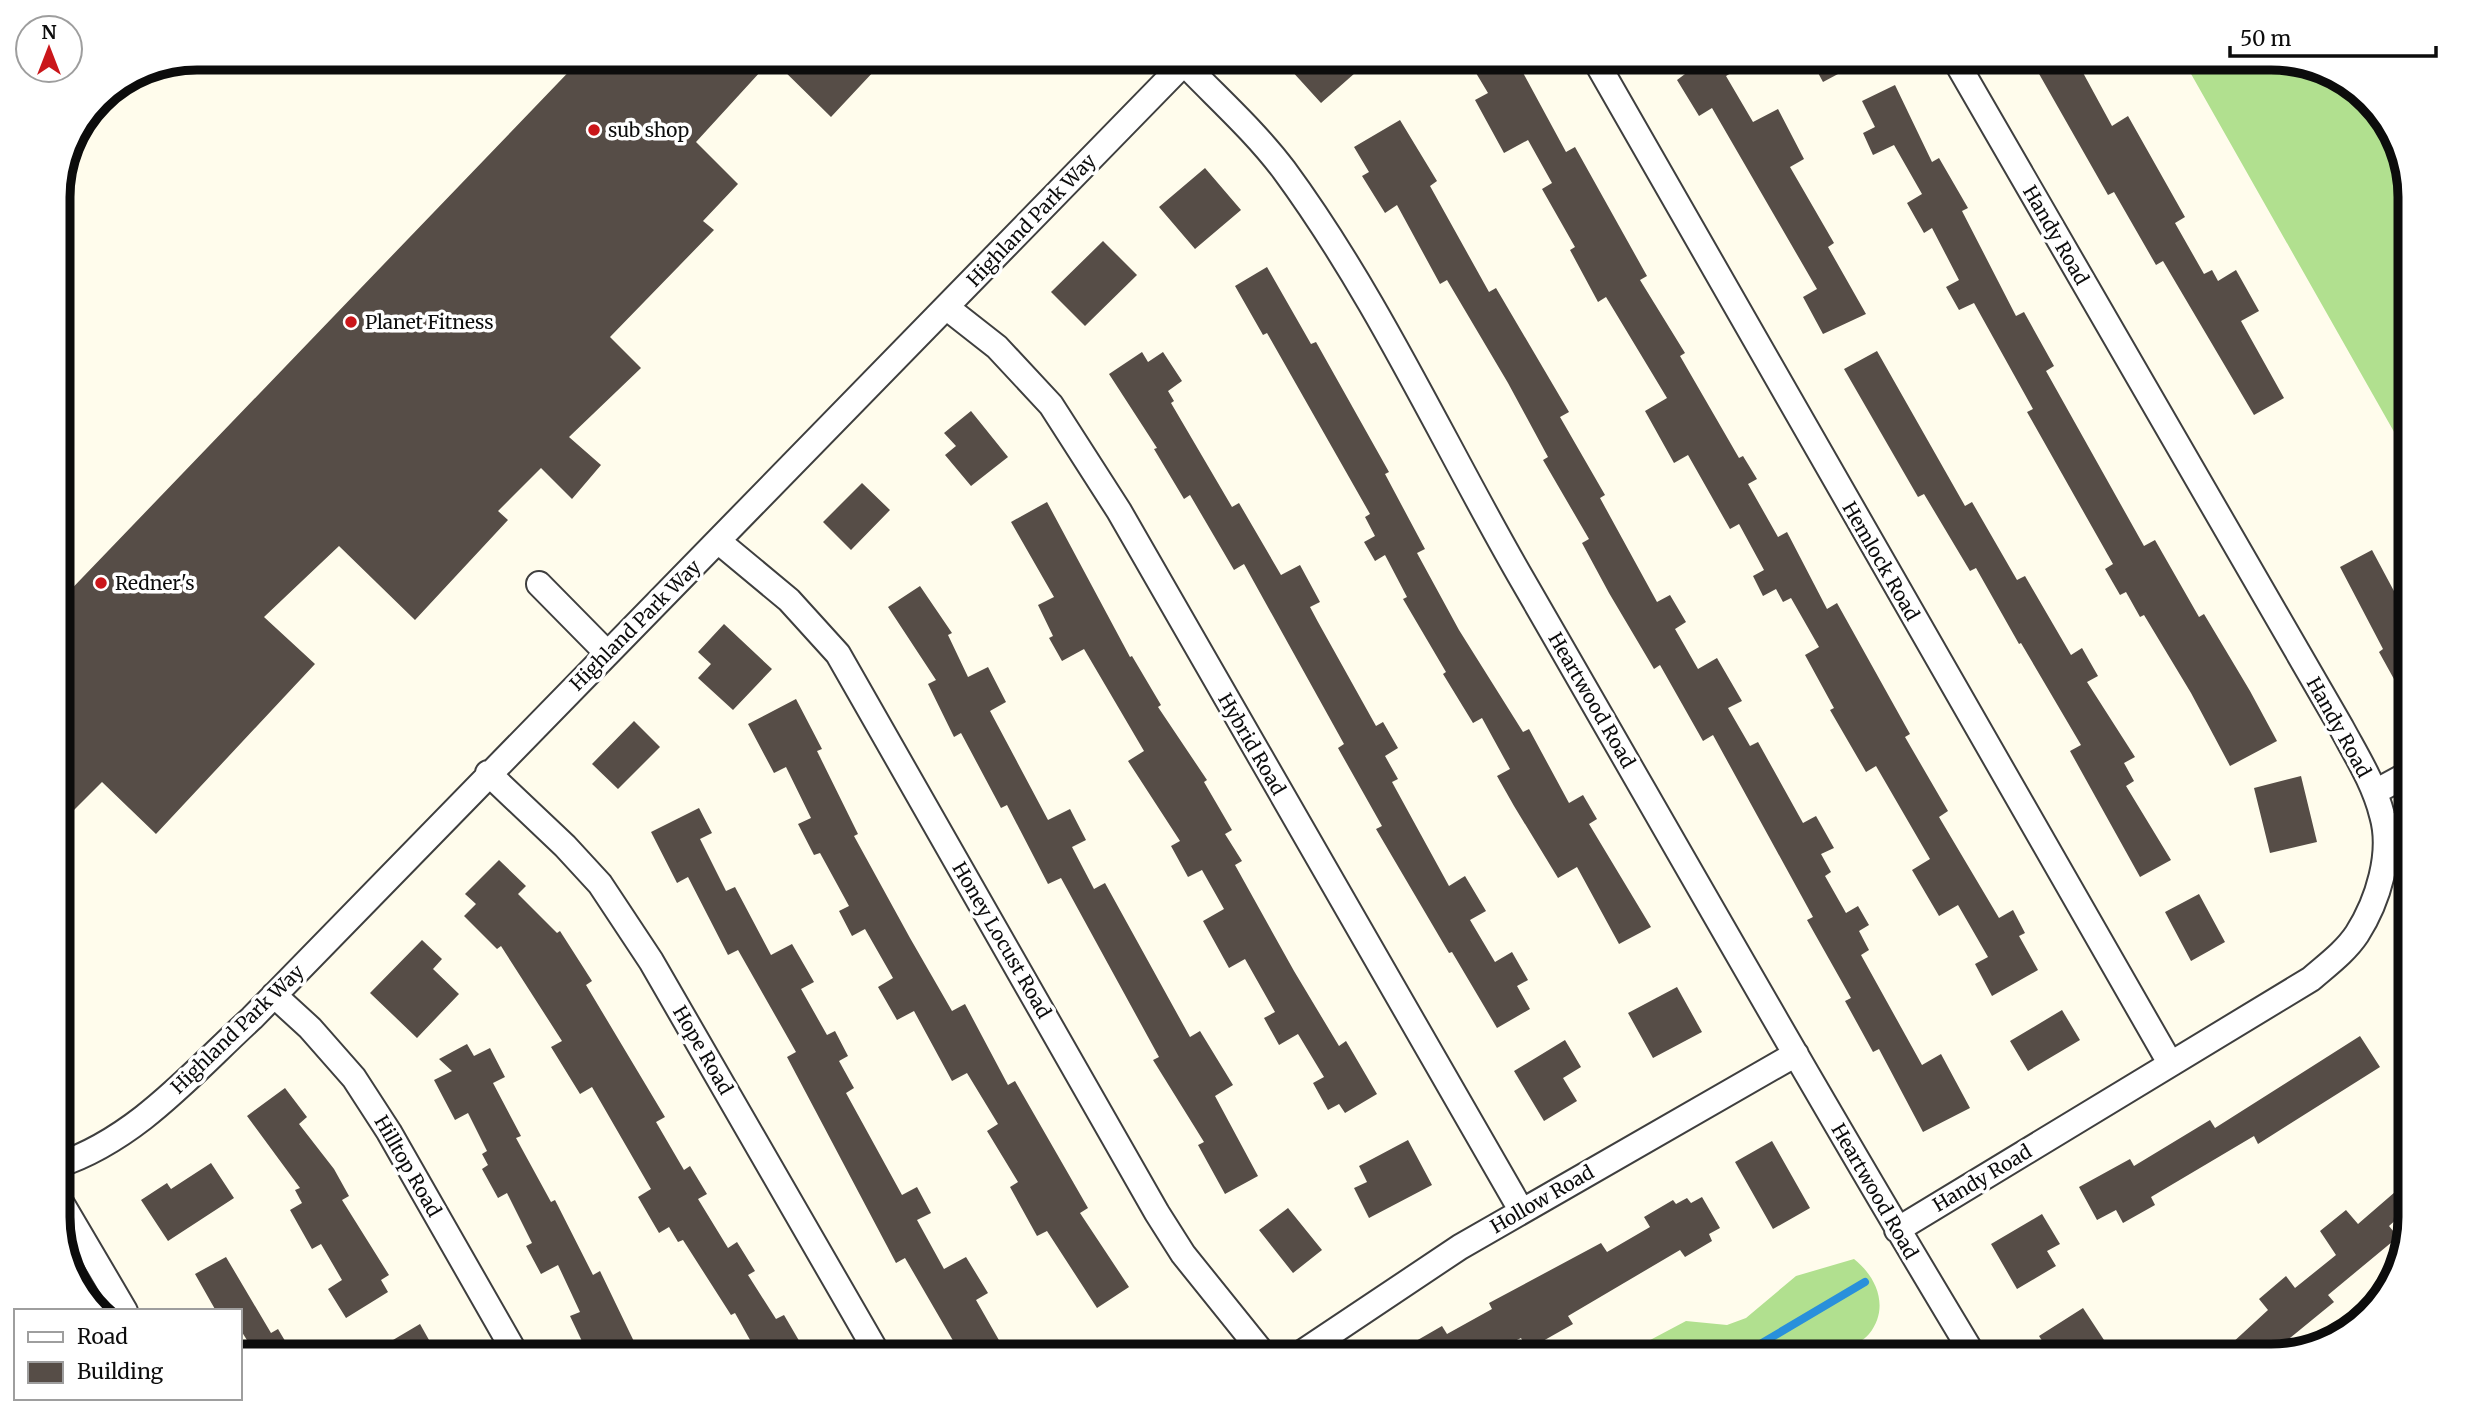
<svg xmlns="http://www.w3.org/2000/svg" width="2468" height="1414" font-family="Merriweather,serif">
  <rect width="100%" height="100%" fill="#fffcec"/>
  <path fill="#b1e08f" d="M2182 58H2271L2340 76 2387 120 2410 189V460Z
    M1854 1259C1877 1277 1890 1308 1869 1334 1859 1347 1829 1353 1814 1356H1620L1686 1321 1727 1325 1746 1318 1796 1276Z"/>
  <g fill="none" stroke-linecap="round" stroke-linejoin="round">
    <path stroke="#2990db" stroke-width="8" d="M1740 1356 1865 1282"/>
  </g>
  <path fill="#564d47" d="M582 58H863L875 70 831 117 772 59 696 142 738 184 703 221 714 230 610 337 641 368 569 437 601 465 572 499 541 468 498 511 508 520 415 620 339 546 264 617 315 664 156 834 102 782 58 826V603Z
    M1280 58H1372L1321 103Z
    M1467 58H1515L1566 152 1575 147 1647 276 1640 280 1685 353 1680 356 1739 458 1743 456 1757 479 1748 484 1778 537 1787 532 1827 609 1837 603 1910 734 1905 737 1948 811 1939 817 1999 918 2013 910 2025 933 2019 936 2038 970 1992 996 1975 964 1988 957 1958 905 1939 916 1912 870 1930 859 1876 766 1866 772 1830 710 1834 708 1805 655 1819 647 1791 598 1783 602 1776 589 1763 596 1753 576 1764 570 1739 524 1730 529 1688 455 1674 463 1645 411 1667 398 1606 297 1598 302 1570 250 1575 247 1542 189 1552 183 1528 140 1504 153 1475 100 1488 93Z
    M1675 58H1757L1726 76 1753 122 1778 109 1804 159 1790 167 1834 243 1828 247 1866 314 1823 334 1803 297 1817 289 1712 108 1699 116 1677 80 1685 74Z
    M1810 58H1868L1823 82Z
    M2030 58H2075L2112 126 2128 116 2185 217 2175 223 2204 274 2212 270 2218 281 2236 270 2259 311 2241 321 2284 398 2254 415 2163 261 2156 265 2114 192 2108 195Z
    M1895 85 1932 162 1939 158 1968 208 1962 211 2016 316 2024 312 2054 366 2046 371 2144 546 2155 540 2199 617 2204 614 2250 691 2277 741 2230 766 2191 693 2144 615 2140 617 2126 592 2120 595 2105 569 2113 564 2027 412 2033 409 1974 303 1959 310 1946 287 1959 280 1932 228 1924 233 1907 203 1922 194 1894 145 1873 155 1863 133 1875 127 1862 101Z
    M1400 120 1437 181 1430 186 1489 292 1496 288 1569 412 1560 417 1605 495 1600 498 1657 602 1670 595 1686 622 1675 629 1698 669 1717 658 1742 701 1728 708 1750 746 1758 742 1803 823 1816 816 1834 848 1821 854 1831 872 1825 876 1846 913 1858 906 1869 925 1859 931 1869 950 1861 955 1922 1065 1941 1054 1970 1108 1923 1132 1879 1049 1873 1052 1845 1001 1851 998 1807 920 1813 917 1713 735 1703 741 1660 665 1654 669 1609 593 1582 543 1589 539 1543 460 1548 457 1508 383 1447 280 1440 284 1397 205 1385 213 1362 176 1369 172 1354 147Z
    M1205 168 1241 210 1195 249 1159 207Z
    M1103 241 1137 275 1085 326 1051 292Z
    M1267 267 1311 344 1316 342 1389 472 1385 474 1425 549 1417 553 1459 630 1523 732 1529 729 1569 803 1583 795 1597 819 1589 824 1651 927 1619 944 1577 867 1558 878 1514 806 1497 776 1510 769 1482 718 1473 723 1443 674 1446 672 1403 599 1407 597 1385 555 1375 561 1364 542 1375 536 1365 517 1370 514 1267 333 1263 335 1235 286Z
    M1877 351 1965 506 1972 502 2017 580 2025 576 2071 655 2082 648 2098 676 2087 682 2135 757 2124 763 2134 781 2126 786 2171 860 2140 877 2070 751 2081 745 2021 643 2019 644 1976 568 1970 571 1924 494 1918 497 1844 369Z
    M1142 352 1148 362 1163 352 1182 381 1168 391 1174 401 1171 403 1232 507 1239 503 1281 575 1300 565 1320 602 1310 607 1318 622 1376 726 1383 722 1398 748 1385 756 1398 779 1392 782 1449 886 1465 876 1486 911 1470 920 1495 962 1512 952 1528 980 1517 986 1530 1009 1497 1028 1452 952 1449 953 1376 829 1382 826 1338 748 1344 744 1244 564 1234 570 1190 495 1184 499 1154 449 1157 448 1109 374Z
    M971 411 1008 457 971 486 945 455 956 446 944 433Z
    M862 483 890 510 851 550 823 522Z
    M1047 502 1130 657 1132 656 1161 705 1158 707 1207 780 1204 782 1232 830 1225 834 1242 861 1235 865 1294 971 1339 1046 1346 1041 1377 1094 1345 1113 1339 1104 1328 1110 1313 1083 1324 1077 1298 1034 1279 1045 1264 1018 1275 1012 1245 959 1229 968 1203 921 1224 909 1202 870 1188 877 1171 846 1180 841 1128 761 1144 751 1084 649 1062 661 1049 638 1053 636 1038 605 1054 597 1011 522Z
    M2372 550 2410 621V708L2379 652 2383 649 2340 567Z
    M920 586 952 633 948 635 968 677 988 667 1006 702 990 711 1048 820 1070 809 1086 840 1072 847 1094 889 1105 883 1190 1037 1200 1031 1233 1085 1215 1096 1258 1176 1225 1194 1198 1145 1204 1142 1153 1060 1159 1057 1061 878 1048 884 1007 805 1001 808 961 733 954 737 928 684 936 680 888 607Z
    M724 624 772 669 733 710 698 678 711 664 698 652Z
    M796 699 822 749 817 751 858 834 854 836 910 938 952 1011 965 1004 1008 1085 1015 1081 1088 1208 1080 1213 1129 1287 1097 1308 1047 1231 1037 1236 1010 1187 1018 1182 987 1131 998 1124 967 1073 952 1081 914 1011 897 1020 878 987 893 978 865 929 852 936 839 911 849 906 820 853 814 855 798 824 811 818 786 767 774 773 748 724Z
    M634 721 660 747 618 789 592 764Z
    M2301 776 2317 842 2270 853 2254 788Z
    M699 808 712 833 700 839 726 891 735 887 771 955 792 944 814 982 801 989 827 1035 835 1031 848 1056 839 1061 854 1088 846 1093 902 1195 917 1187 931 1213 917 1220 944 1269 966 1257 988 1293 976 1300 1008 1356H962L905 1258 896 1263 787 1057 796 1052 738 950 728 955 688 877 677 883 651 832Z
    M499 860 526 886 518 894 557 933 560 931 592 981 586 985 665 1117 656 1122 684 1170 690 1166 707 1194 698 1199 728 1248 737 1242 755 1271 748 1275 776 1319 784 1315 808 1356H759L735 1313 731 1315 683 1240 678 1242 669 1227 659 1233 638 1197 651 1189 592 1087 580 1094 551 1047 562 1041 501 946 497 949 464 916 476 904 465 894Z
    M2199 894 2225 942 2191 961 2165 912Z
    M422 940 442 959 433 969 459 994 417 1038 370 993Z
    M1677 987 1702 1032 1653 1058 1628 1013Z
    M2062 1010 2080 1040 2028 1071 2010 1041Z
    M2360 1036 2380 1067 2258 1144 2254 1136 2151 1197 2155 1205 2123 1223 2116 1210 2097 1220 2079 1187 2130 1159 2134 1166 2210 1120 2215 1128Z
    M1565 1040 1581 1067 1563 1078 1577 1101 1544 1121 1514 1071Z
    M467 1044 474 1056 490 1048 505 1077 493 1083 521 1136 516 1138 551 1202 555 1200 593 1275 600 1271 641 1356H589L570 1316 580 1312 558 1265 541 1274 526 1246 532 1243 507 1193 498 1198 482 1169 488 1165 482 1154 487 1151 468 1113 455 1120 434 1080 452 1071 439 1059Z
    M285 1088 307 1117 299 1124 334 1169 349 1196 342 1200 389 1275 381 1280 388 1292 346 1318 328 1289 342 1280 321 1244 312 1249 290 1210 302 1203 295 1190 300 1188 247 1116Z
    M1408 1140 1432 1185 1369 1218 1354 1188 1367 1182 1359 1166Z
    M1772 1141 1810 1208 1773 1229 1735 1162Z
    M211 1163 234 1198 168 1241 141 1200 167 1183 171 1189Z
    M2410 1179V1207L2389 1226 2398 1237 2328 1295 2334 1302 2268 1356H2218L2268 1310 2259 1299 2286 1276 2295 1288 2336 1255 2320 1231 2346 1210 2358 1224Z
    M1702 1197 1720 1228 1709 1234 1712 1241 1685 1257 1680 1250 1568 1316 1573 1324 1527 1350 1521 1338 1484 1356H1390L1442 1326 1447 1334 1492 1309 1489 1303 1601 1243 1607 1252 1650 1227 1644 1217 1673 1200 1676 1204 1687 1198 1691 1203Z
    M1288 1208 1322 1250 1293 1273 1259 1230Z
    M2042 1214 2060 1244 2047 1251 2056 1266 2017 1289 1991 1244Z
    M226 1257 271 1333 278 1329 294 1356H240V1351L250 1345 240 1329V1311H216L195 1274Z
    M2083 1308 2104 1340 2090 1348 2096 1356H2052L2039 1336Z
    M420 1324 438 1356H366Z"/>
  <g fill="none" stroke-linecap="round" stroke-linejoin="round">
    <defs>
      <path id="minor" d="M1179 58C1214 95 1253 129 1284 170 1376 295 1442 440 1519 574 1670 835 1818 1098 1974 1356
        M1594 58 2170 1063
        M946 307 997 347 1051 405 1119 511 1521 1210
        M718 541 789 600 838 654 1157 1213 1183 1254 1265 1356
        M539 584 607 653
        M488 773 565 846 600 884 651 961 879 1356
        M2375 792 2410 773
        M274 995 310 1028 354 1078 389 1132 517 1356
        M58 1165C137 1139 193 1072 252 1018L1189 58
        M58 1197 125 1311
        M1897 1230 2311 979C2327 965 2345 952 2357 934 2378 901 2393 853 2382 815 2374 783 2356 755 2341 727L1954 58
        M1297 1356 1460 1247 1796 1054"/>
    </defs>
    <use href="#minor" stroke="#3f3f3f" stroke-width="28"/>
    <use href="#minor" stroke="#fff" stroke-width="24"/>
  </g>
  <g fill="#ca161a" stroke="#fff" stroke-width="2.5">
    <circle cx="594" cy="130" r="7"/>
    <circle cx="351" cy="322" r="7"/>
    <circle cx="101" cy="583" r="7"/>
  </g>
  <g text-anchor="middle" stroke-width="7" stroke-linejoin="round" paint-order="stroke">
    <g font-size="19" fill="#0c0c0c" stroke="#fff" text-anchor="start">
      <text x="608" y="137">sub shop</text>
      <text x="365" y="329">Planet Fitness</text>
      <text x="115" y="590">Redner's</text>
    </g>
    <g font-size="19" fill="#0c0c0c" stroke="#fff">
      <text transform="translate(1031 220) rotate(-46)" y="7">Highland Park Way</text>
      <text transform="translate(2056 235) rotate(60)" y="7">Handy Road</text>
      <text transform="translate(1881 561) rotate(60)" y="7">Hemlock Road</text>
      <text transform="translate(635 625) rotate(-45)" y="7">Highland Park Way</text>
      <text transform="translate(1592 700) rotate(60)" y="7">Heartwood Road</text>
      <text transform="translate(2339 727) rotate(61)" y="7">Handy Road</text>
      <text transform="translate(1252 744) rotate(60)" y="7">Hybrid Road</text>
      <text transform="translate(1002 940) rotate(60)" y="7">Honey Locust Road</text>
      <text transform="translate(237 1029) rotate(-44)" y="7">Highland Park Way</text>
      <text transform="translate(703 1050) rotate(60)" y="7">Hope Road</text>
      <text transform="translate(408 1166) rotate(60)" y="7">Hilltop Road</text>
      <text transform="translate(1982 1178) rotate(-31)" y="7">Handy Road</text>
      <text transform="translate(1875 1191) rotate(60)" y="7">Heartwood Road</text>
      <text transform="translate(1542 1199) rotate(-30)" y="7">Hollow Road</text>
    </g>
  </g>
  <path d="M0 0H2468V1414H0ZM197 70H2271A127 127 0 0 1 2398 197V1217A127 127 0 0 1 2271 1344H197A127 127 0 0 1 70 1217V197A127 127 0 0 1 197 70Z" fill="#fff" fill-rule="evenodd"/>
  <path fill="none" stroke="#0c0c0c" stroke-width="9" d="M197 70H2271A127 127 0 0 1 2398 197V1217A127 127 0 0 1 2271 1344H197A127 127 0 0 1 70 1217V197A127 127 0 0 1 197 70Z"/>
  <rect x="14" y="1309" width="228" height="91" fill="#ffffff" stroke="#9e9e9e" stroke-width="2"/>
  <rect x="28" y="1332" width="35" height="10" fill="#ffffff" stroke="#9e9e9e" stroke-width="2"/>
  <text x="77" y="1344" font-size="21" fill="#0c0c0c">Road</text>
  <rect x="28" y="1362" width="35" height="21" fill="#564d47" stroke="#9e9e9e" stroke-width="2"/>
  <text x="77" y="1379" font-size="21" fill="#0c0c0c">Building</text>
  <g transform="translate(49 49)"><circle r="33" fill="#ffffff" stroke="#9e9e9e" stroke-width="2"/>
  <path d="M0-5L12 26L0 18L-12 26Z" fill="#ca161a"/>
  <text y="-10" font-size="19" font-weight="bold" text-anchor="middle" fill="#0c0c0c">N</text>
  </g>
  <path d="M2230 46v10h206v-10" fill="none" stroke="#0c0c0c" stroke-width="3.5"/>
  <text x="2240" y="46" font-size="21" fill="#0c0c0c" stroke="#ffffff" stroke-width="5" paint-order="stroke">50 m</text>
</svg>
